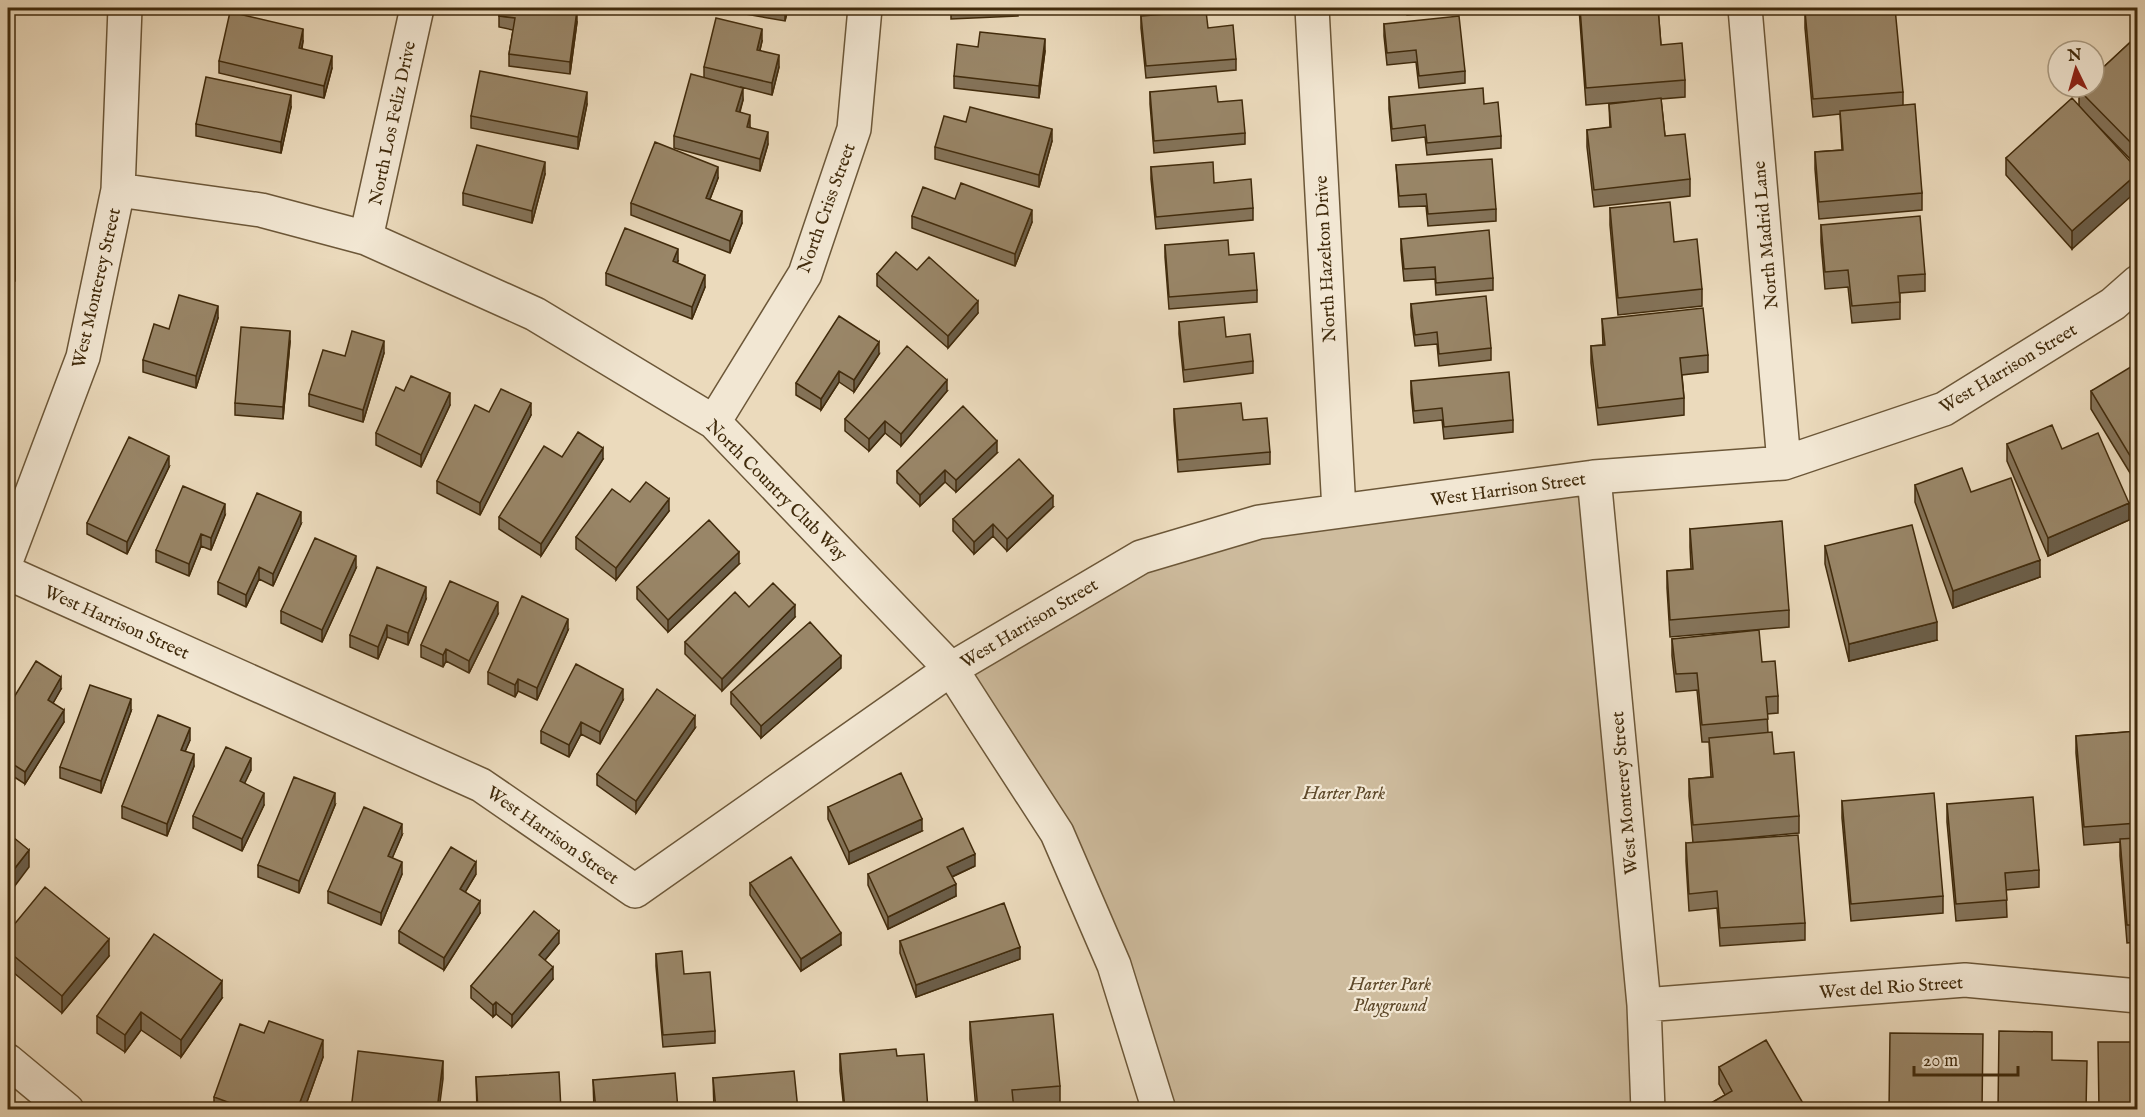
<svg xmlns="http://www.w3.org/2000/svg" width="2145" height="1117" font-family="'IM FELL English',serif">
  <rect width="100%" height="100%" fill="#ebdabc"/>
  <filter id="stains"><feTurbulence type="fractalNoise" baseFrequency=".00333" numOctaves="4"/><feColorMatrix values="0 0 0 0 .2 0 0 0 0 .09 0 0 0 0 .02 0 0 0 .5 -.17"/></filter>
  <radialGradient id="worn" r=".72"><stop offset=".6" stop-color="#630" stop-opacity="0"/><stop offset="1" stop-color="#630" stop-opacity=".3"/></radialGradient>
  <path fill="#cebc9e" stroke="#887455" stroke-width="1.5" d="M1594 477 1648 1109H1159L1114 965 951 669 1141 557Z"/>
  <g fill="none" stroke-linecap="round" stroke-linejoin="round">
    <defs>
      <path id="minor" d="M1312 8 1339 511
        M1745 8 1784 463
        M118 190 261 210 366 238 535 314 714 422 951 669 985 722 1057 833 1114 965 1159 1110
        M366 238 417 8
        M714 422 805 274 854 129 865 8
        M1594 477 1644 1005 1648 1110
        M8 556 83 357 118 190 125 8
        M8 573 481 785 635 891 951 669 1141 557 1259 522 1594 477 1784 463 1944 409 2113 304 2138 282
        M1644 1005 1965 980 2138 996
        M8 1061 67 1110"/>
    </defs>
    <use href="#minor" stroke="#6c5738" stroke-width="36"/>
    <use href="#minor" stroke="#f2e7d3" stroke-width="33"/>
  </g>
  <path fill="#847359" stroke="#412b0c" stroke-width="1.5" d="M711 8H788L785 21Z
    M951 8H1018V16L951 19Z
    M1406 8H1471V10L1407 15Z
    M1579 8H1658L1661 45 1685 80V97L1661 99 1665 136 1690 179V196L1594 207 1587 147V130L1610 128 1609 104 1635 101 1586 105Z
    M1805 11 1903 92V105L1922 193V210L1819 219 1815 169V152L1842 150 1840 114 1813 117 1805 28Z
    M499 16 577 22 570 74 509 66V54L513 30 499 27Z
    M1141 16 1236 59V70L1146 78 1141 28Z
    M1384 24 1465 71V83L1419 88 1416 62 1387 65 1384 36Z
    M2138 35V167L2091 119 2072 249 2006 175V158L2079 106V90Z
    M303 41 302 49 332 68 324 98 219 73V61Z
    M762 41 760 50 779 67 772 95 741 87 743 100 740 112 750 127 768 144 760 171 674 148V136L704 78V67Z
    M978 47 1045 51 1039 98 954 88V76Z
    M1150 92 1218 102 1245 133V144L1154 153 1150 104Z
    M1389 97 1484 104 1501 136V148L1427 155 1425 137 1392 141 1389 109Z
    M587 104 578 149 471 128V116Z
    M291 107 281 153 196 136V124Z
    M966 122 1052 141 1039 187 935 159V147Z
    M1396 165 1496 209V221L1428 226 1426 206 1399 207Z
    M1151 167 1214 183 1253 208V220L1156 229 1151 179Z
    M545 174 532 223 463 205V193Z
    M718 178 710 199 742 223 730 253 631 215V203Z
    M8 194H14L15 281H8Z
    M955 199 1032 222 1015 266 912 228V216Z
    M1610 208 1674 242 1702 289V306L1618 315 1610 225Z
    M1821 225 1925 274V291L1900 293V319L1852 323 1848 287 1825 289 1821 242Z
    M1401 239 1493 278V290L1436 295 1435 279 1404 281 1401 250Z
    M1165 245 1229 255 1257 290V302L1169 309 1165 257Z
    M678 261 677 263 705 287 692 319 606 285V273Z
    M917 270 978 313 948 348 877 286V274Z
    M1411 304 1491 348V360L1439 366 1437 344 1415 346 1411 316Z
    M218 318 196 388 143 372V360L169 329Z
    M1602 319 1708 355V372L1682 375 1684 398V415L1598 425 1591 363V346L1603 345Z
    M1179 322 1226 337 1253 361V373L1184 382 1179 334Z
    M290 342 283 419 235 415V403Z
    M384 353 363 422 309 406V394L345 356Z
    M879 354 854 392 839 382 821 410 796 395V383Z
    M2138 370V486L2091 409V391Z
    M1411 381 1513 420V432L1444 439 1442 420 1414 423 1411 393Z
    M404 391 450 405 421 467 376 445V433Z
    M947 391 901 446 885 433 869 451 845 431V419Z
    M1174 409 1243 420 1270 452V464L1178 472 1174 420Z
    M489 412 531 415 480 515 437 493V481Z
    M2007 444 2062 449 2129 520 2048 556 2007 461Z
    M997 453 956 492 945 482 920 506 897 483V471Z
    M562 457 603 459 541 556 499 529V517Z
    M169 467 127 554 87 534V523Z
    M1915 485 1971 492 2040 577 1953 608 1915 502Z
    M630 502 669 511 616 580 576 549V537Z
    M1053 507 1007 551 993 536 974 554 953 531V519Z
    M225 515 211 550 201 546 189 576 156 562V550Z
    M301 524 273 586 259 579 246 607 218 594V582Z
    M1690 529 1789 610V627L1670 637 1667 588V571L1691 569 1690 547Z
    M1825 546 1937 640 1849 661 1825 564Z
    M739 564 668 632 637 599V587Z
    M356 568 322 642 281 623V611Z
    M426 599 408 645 387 637 378 659 350 647V635Z
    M749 607 795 617 722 691 685 654V642Z
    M498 614 469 673 446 661 443 667 421 657V645Z
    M2138 627V658L2131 650V632Z
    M568 630 537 700 518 691 515 697 488 684V672Z
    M1672 639 1762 662 1778 696V713L1767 714 1768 733 1774 754 1799 816V833L1693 843 1689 796V779L1711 777 1709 742H1702L1697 690 1676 692 1672 656Z
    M841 668 761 738 731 704V692Z
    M61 689 53 703 64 722 25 784 8 773V707Z
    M623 700 600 744 581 734 569 757 541 743V731Z
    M131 711 101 793 60 778V767Z
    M695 728 636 813 597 785V774Z
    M2138 731V942L2127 943 2120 856V842L2084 845 2076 753V736Z
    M190 740 185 751 194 766 167 836 122 818V806Z
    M251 770 244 783 264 805 242 851 193 828V816Z
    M1842 801 1943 896V913L1851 921 1842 818Z
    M1947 804 2039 870V887L2006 890 2007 917 1956 921 1947 822Z
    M335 805 299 893 258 877V865Z
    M828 807 922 831 849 864 828 819Z
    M402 835 392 858 402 874 381 925 328 903V891Z
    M1686 843 1805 923V940L1720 946 1717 908 1689 911 1686 861Z
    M975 866 952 877 956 896 888 929 868 885V874Z
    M476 874 465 892 480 913 444 970 399 943V931Z
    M750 883 841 945 801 971 750 895Z
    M8 932 109 956 62 1013 8 968Z
    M900 941 1020 959 916 997 900 953Z
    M559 943 545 960 553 979 512 1027 496 1014 493 1017 471 998V986Z
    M656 954 684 974 715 1031V1043L663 1047 656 966Z
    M222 998 181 1057 141 1030 125 1052 97 1033V1016Z
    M970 1022 1060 1086V1103L1014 1107V1110H976L970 1039Z
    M264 1033 323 1057 304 1110H214V1097Z
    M840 1054 897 1056 928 1110H844L840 1071Z
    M1719 1067 1807 1110H1706V1106L1725 1095 1719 1084Z
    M476 1077 561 1110H477Z
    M713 1078 798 1110H714Z
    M593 1080 678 1110H594Z"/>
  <path fill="#6b5e49" stroke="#412b0c" stroke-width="1.5" d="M785 8H788L785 21Z
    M577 10V22L570 74V62Z
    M303 29V41L299 60V48Z
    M762 29V41L757 62V50Z
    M1045 39V51L1039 98V86Z
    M779 55V67L772 95V83Z
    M332 56V68L324 98V86Z
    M743 88V100L736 123V111Z
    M587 92V104L578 149V137Z
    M291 95V107L281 153V142Z
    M750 115V127L747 139V127Z
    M1052 129V141L1039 187V175Z
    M768 132V144L760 171V159Z
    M545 162V174L532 223V211Z
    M718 167V178L706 209V198Z
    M2138 173V190L2072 249V231Z
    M1032 210V222L1015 266V254Z
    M742 211V223L730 253V241Z
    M678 249V261L673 273V261Z
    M705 275V287L692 319V307Z
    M978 301V313L948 348V336Z
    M218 306V318L196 388V376Z
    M290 331V342L283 419V407Z
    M384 341V353L363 422V410Z
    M879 342V354L854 392V380Z
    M839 371V382L821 410V399Z
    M947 380V391L901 446V434Z
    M450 393V405L421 467V455Z
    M531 403V415L480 515V503Z
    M885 421V433L869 451V439Z
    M997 441V453L956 492V480Z
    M603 448V459L541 556V544Z
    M169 456V467L127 554V542Z
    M945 470V482L920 506V495Z
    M1053 496V507L1007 551V539Z
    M669 499V511L616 580V568Z
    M2129 503V520L2048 556V538Z
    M225 504V515L211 550V538Z
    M301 512V524L273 586V574Z
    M993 524V536L974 554V542Z
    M201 534V546L189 576V564Z
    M739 552V564L668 632V620Z
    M356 556V568L322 642V630Z
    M2040 560V577L1953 608V591Z
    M259 567V579L246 607V595Z
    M426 587V599L408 645V633Z
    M498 602V614L469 673V661Z
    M795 605V617L722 691V679Z
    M568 619V630L537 700V688Z
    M1937 622V640L1849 661V644Z
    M387 625V637L378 659V647Z
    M446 649V661L443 667V655Z
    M841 656V668L761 738V726Z
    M61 677V689L48 712V700Z
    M518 679V691L515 697V685Z
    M623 689V700L600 744V732Z
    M131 699V711L101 793V781Z
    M64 710V722L25 784V772Z
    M695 716V728L636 813V801Z
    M581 722V734L569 757V745Z
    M190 728V740L181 761V750Z
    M194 754V766L167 836V824Z
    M251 758V770L240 793V781Z
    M264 793V805L242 851V839Z
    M335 793V805L299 893V881Z
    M922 819V831L849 864V852Z
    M402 824V835L388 868V856Z
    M29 850V867L8 895V877Z
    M975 854V866L947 879V867Z
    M402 862V874L381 925V913Z
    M476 862V874L460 901V889Z
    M956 884V896L888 929V917Z
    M480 901V913L444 970V958Z
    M559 931V943L539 967V955Z
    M841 933V945L801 971V959Z
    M109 939V956L62 1013V996Z
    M1020 947V959L916 997V985Z
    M553 967V979L512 1027V1015Z
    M222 981V998L181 1057V1040Z
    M496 1002V1014L493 1017V1005Z
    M141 1012V1030L125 1052V1035Z
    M323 1040V1057L304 1110H297Z
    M443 1061V1079L439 1110H437Z"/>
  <path fill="#998668" stroke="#412b0c" stroke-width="1.5" d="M500 8H557L577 10 570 62 509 54 515 18 499 16Z
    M1580 8H1658L1661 45 1682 43 1685 80 1586 88Z
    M1844 8H1895L1903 92 1813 99 1805 11Z
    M1206 11 1208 28 1233 25 1236 59 1146 66 1141 16Z
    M230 12 303 29 299 48 332 56 324 86 219 61Z
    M1459 16 1465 71 1419 76 1416 50 1387 53 1384 24Z
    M716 18 762 29 757 50 779 55 772 83 704 67Z
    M980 32 1045 39 1039 86 954 76 957 44 978 47Z
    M2138 35V150L2079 90 2082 87H2094V76Z
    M480 71 587 92 578 137 471 116Z
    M691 74 743 88 736 111 750 115 747 127 768 132 760 159 674 136Z
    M206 77 291 95 281 142 196 124Z
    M1216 86 1218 102 1242 100 1245 133 1154 141 1150 92Z
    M1483 88 1484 104 1498 102 1501 136 1427 143 1425 125 1392 129 1389 97Z
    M1661 98 1665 136 1685 134 1690 179 1594 190 1587 130 1611 127 1609 104Z
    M2072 98 2138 170V173L2072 231 2006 158Z
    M1915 104 1922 193 1819 202 1815 152 1843 150 1840 111Z
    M970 107 1052 129 1039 175 935 147 944 116 966 122Z
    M655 142 718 167 706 198 742 211 730 241 631 203Z
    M477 145 545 162 532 211 463 193Z
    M1492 159 1496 209 1428 214 1426 194 1399 196 1396 165Z
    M1213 162 1214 183 1251 179 1253 208 1156 217 1151 167Z
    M961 183 1032 210 1015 254 912 216 923 187 955 199Z
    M8 194H14L15 269H8Z
    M1670 202 1674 242 1697 239 1702 289 1618 298 1610 208Z
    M1920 216 1925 274 1898 276 1900 302 1852 306 1848 270 1825 272 1821 225Z
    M625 228 678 249 673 261 705 275 692 307 606 273Z
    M1489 230 1493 278 1436 283 1435 267 1404 269 1401 239Z
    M1228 240 1229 255 1254 253 1257 290 1169 297 1165 245Z
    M896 252 917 270 929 257 978 301 948 336 877 274Z
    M179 295 218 306 196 376 143 360 154 324 169 329Z
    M1486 296 1491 348 1439 354 1437 332 1415 335 1411 304Z
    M1703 308 1708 355 1680 358 1684 398 1598 408 1591 346 1605 345 1602 319Z
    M839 316 879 342 854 380 839 371 821 399 796 383Z
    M1224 317 1226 337 1250 334 1253 361 1184 370 1179 322Z
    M241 327 290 331 283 407 235 403Z
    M352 331 384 341 363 410 309 394 323 350 345 356Z
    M907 346 947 380 901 434 885 421 869 439 845 419Z
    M2134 365 2138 370V469L2091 391Z
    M1509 372 1513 420 1444 427 1442 408 1414 411 1411 381Z
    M411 376 450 393 421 455 376 433 396 387 404 391Z
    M501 389 531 403 480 503 437 481 475 405 489 412Z
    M1241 403 1243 420 1267 418 1270 452 1178 460 1174 409Z
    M963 406 997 441 956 480 945 470 920 495 897 471Z
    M2052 425 2062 449 2098 433 2129 503 2048 538 2007 444Z
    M578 432 603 448 541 544 499 517 544 446 562 457Z
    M129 437 169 456 127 542 87 523Z
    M1019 459 1053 496 1007 539 993 524 974 542 953 519Z
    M1962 468 1971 492 2011 478 2040 560 1953 591 1915 485Z
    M646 482 669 499 616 568 576 537 612 489 630 502Z
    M183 486 225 504 211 538 201 534 189 564 156 550Z
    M257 493 301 512 273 574 259 567 246 595 218 582Z
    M709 520 739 552 668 620 637 587Z
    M1782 521 1789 610 1670 620 1667 571 1693 569 1690 529Z
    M1912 525 1937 622 1849 644 1825 546Z
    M315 538 356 556 322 630 281 611Z
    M377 567 426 587 408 633 387 625 378 647 350 635Z
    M450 581 498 602 469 661 446 649 443 655 421 645Z
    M773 583 795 605 722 679 685 642 735 592 749 607Z
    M522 596 568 619 537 688 518 679 515 685 488 672Z
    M810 622 841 656 761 726 731 692Z
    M2138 627V640L2131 632Z
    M1759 630 1762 662 1775 661 1778 696 1766 697 1768 719 1702 725 1697 673 1676 674 1672 639Z
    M36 661 61 677 48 700 64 710 25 772 8 761V707Z
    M576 664 623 689 600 732 581 722 569 745 541 731Z
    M90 685 131 699 101 781 60 767Z
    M657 689 695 716 636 801 597 774Z
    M158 715 190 728 181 750 194 754 167 824 122 806Z
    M2138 731V823L2084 827 2076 736Z
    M1772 732 1774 754 1794 752 1799 816 1693 825 1689 779 1713 777 1709 738Z
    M226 747 251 758 240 781 264 793 242 839 193 816Z
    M901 773 922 819 849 852 828 807Z
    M294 777 335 793 299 881 258 865Z
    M1934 793 1943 896 1851 904 1842 801Z
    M2033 797 2039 870 2005 873 2007 900 1956 904 1947 804Z
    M364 807 402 824 388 856 402 862 381 913 328 891Z
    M963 828 975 854 947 867 956 884 888 917 868 874Z
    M8 833 29 850 8 877Z
    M1798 835 1805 923 1720 928 1717 891 1689 894 1686 843Z
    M2138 838V925H2127L2120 839Z
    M451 847 476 862 460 889 480 901 444 958 399 931Z
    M791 857 841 933 801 959 750 883Z
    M45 887 109 939 62 996 8 951V932Z
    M1004 903 1020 947 916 985 900 941Z
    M534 911 559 931 539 955 553 967 512 1015 496 1002 493 1005 471 986Z
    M154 934 222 981 181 1040 141 1012 125 1035 97 1016Z
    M682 951 684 974 710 972 715 1031 663 1035 656 954Z
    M1053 1014 1060 1086 1012 1090 1014 1110H978L970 1022Z
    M269 1021 323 1040 297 1110H249L214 1097 240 1024 264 1033Z
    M1999 1031 2052 1032V1060L2087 1061 2086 1110H1998Z
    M1890 1033 1983 1034 1982 1110H1889Z
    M1766 1040 1807 1110H1708L1706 1106 1732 1091 1719 1067Z
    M2098 1042H2138V1110H2099Z
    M896 1049 897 1056 924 1054 928 1110H845L840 1054Z
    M358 1051 443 1061 437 1110H351Z
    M794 1071 798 1110H716L713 1078Z
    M559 1072 561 1110H478L476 1077Z
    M675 1073 678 1110H596L593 1080Z"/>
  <g text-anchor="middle" stroke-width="4.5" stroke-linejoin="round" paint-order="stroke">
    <g font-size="18" fill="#412b0c" stroke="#f2e7d3">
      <text transform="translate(392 123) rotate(-78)" y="6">North Los Feliz Drive</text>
      <text transform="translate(826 208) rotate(-70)" y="6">North Criss Street</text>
      <text transform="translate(1765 235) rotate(-95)" y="6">North Madrid Lane</text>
      <text transform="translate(1325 259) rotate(-93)" y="6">North Hazelton Drive</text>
      <text transform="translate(96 288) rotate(-77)" y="6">West Monterey Street</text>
      <text transform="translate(2008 368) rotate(-31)" y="6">West Harrison Street</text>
      <text transform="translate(1508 489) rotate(-8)" y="6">West Harrison Street</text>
      <text transform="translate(777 490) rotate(45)" y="6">North Country Club Way</text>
      <text transform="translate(117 622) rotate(24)" y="6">West Harrison Street</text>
      <text transform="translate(1029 623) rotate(-31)" y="6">West Harrison Street</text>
      <text transform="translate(1624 793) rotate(-95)" y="6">West Monterey Street</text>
      <text transform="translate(553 835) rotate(35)" y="6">West Harrison Street</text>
      <text transform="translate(1891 987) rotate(-4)" y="6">West del Rio Street</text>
    </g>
    <g font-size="18" font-style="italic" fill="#5d4829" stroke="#f2e7d3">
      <text x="1344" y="799">Harter Park</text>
      <text x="1390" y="990">Harter Park<tspan x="1390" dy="21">Playground</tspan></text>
    </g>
  </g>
  <rect width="2145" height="1117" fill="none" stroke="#ebdabc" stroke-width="30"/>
  <rect x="9" y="9" width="2127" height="1099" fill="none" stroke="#412b0c" stroke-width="3"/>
  <rect x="15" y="15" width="2115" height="1087" fill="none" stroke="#412b0c" stroke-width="1.5"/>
  <g transform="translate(2076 69) rotate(355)"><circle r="28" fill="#f2e7d3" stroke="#ab9c83" stroke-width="1.5"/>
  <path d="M0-4.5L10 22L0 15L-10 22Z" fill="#8f2418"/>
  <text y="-9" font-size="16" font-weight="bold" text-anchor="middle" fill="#412b0c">N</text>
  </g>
  <path d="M1914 1066v9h104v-9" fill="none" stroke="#412b0c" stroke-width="3"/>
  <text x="1923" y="1066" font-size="18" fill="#412b0c" stroke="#f2e7d3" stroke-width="4.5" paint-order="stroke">20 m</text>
  <rect width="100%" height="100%" filter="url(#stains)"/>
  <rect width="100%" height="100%" fill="url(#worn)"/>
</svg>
